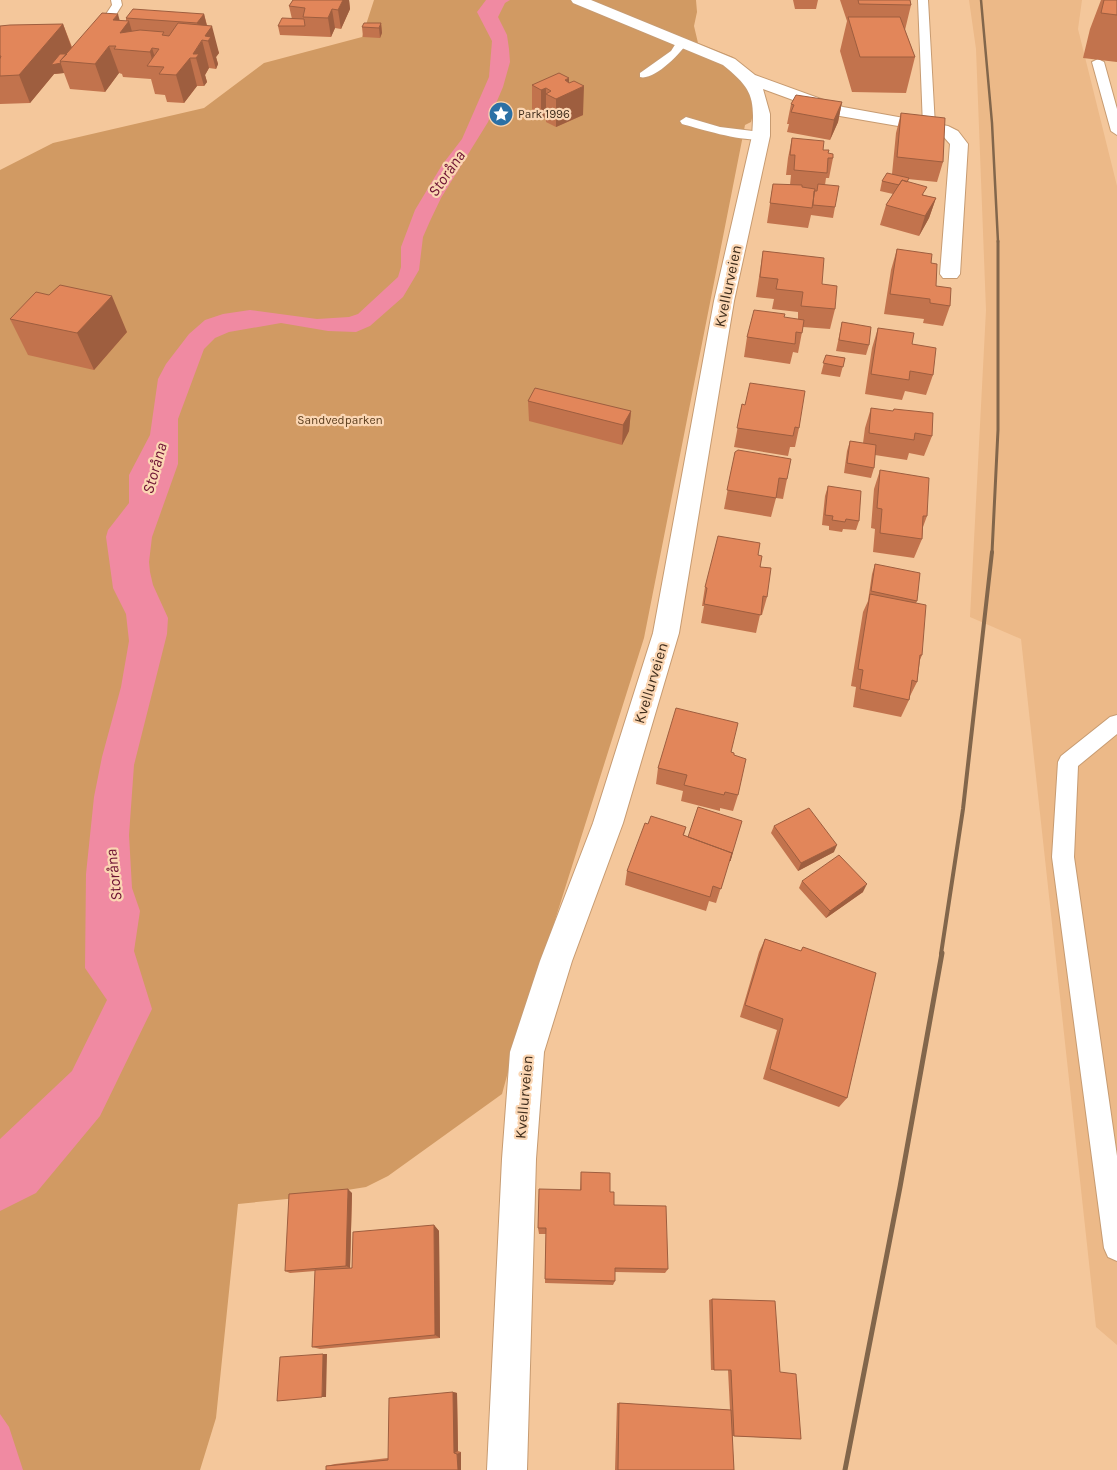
<svg xmlns="http://www.w3.org/2000/svg" width="1117" height="1470" font-family="Karla,sans-serif">
  <rect width="100%" height="100%" fill="#f4c79b"/>
  <path fill="#ecb988" d="M969 0H1082L1078 29 1117 186V1345L1096 1327 1021 639 970 617 986 310 976 49Z"/>
  <path fill="#d19a63" d="M374 0H696L697 12 694 26 698 43 733 57C741 75 758 102 751 122L745 125 644 638 514 1050 502 1094 388 1176 366 1187 297 1198 238 1204 216 1418 200 1470H0V170L53 143 204 108 264 63 362 37Z"/>
  <path fill="#f08aa2" d="M486 0H510L505 3 498 17 507 35 509 49 510 62 503 87 488 122 441 198 430 221 423 237 419 270 403 297 370 326 356 332 328 331 281 323 229 332 215 338 204 349 178 419V464L152 537 149 562 150 572 153 585 168 618 167 634 134 765 129 835 132 888 140 911 134 951 152 1009 100 1116 36 1193 0 1211V1139L72 1071 107 1000 85 968 86 874 94 797 102 757 121 687 129 641 126 614 113 588 106 537 108 530 129 503V475L150 435 158 379 166 364 189 334 205 320 223 314 250 310 317 319 349 317 358 314 398 277 401 267V247L415 210 442 165 462 139 489 77 492 41 477 12Z
    M0 1414 9 1427 23 1470H0Z"/>
  <g fill="none" stroke-linecap="round" stroke-linejoin="round">
    <defs>
      <path id="service" d="M111 0H121L122 5 101 39H93L91 37 112 5Z
        M918 0H928L935 126 929 130 923 126Z
        M682 39 688 42C681 53 654 81 640 77V73L671 51 678 40Z
        M1098 59 1104 62 1117 109V135L1111 131 1092 62Z
        M686 117 720 127 761 132 767 136C757 147 697 128 682 124L680 121Z
        M1117 715V734L1078 766 1074 857 1117 1156V1261L1108 1257 1104 1248 1052 857 1058 762 1061 756 1110 717Z"/>
      <path id="minor" d="M571 0H591L735 59 755 75 843 107 948 126 958 131 968 144 960 274 957 278H943L940 274 950 144 943 136 933 132 834 115 763 89 770 114V136L734 301 679 633 623 823 572 961 544 1052 536 1159 527 1470H487L502 1159 510 1052 540 961 593 823 653 633 714 301 752 136C755 98 753 89 723 65L573 3Z"/>
    </defs>
    <use href="#service" stroke="#c79b71" stroke-width="2"/>
    <use href="#minor" stroke="#c79b71" stroke-width="2"/>
    <use href="#service" fill="#fff" fill-rule="evenodd"/>
    <use href="#minor" fill="#fff" fill-rule="evenodd"/>
    <path stroke="#82664b" stroke-width="2.5" d="M981 0 992 123 998 242"/>
    <path stroke="#82664b" stroke-width="3" d="M992 553 998 430V241"/>
    <path stroke="#82664b" stroke-width="4" d="M941 954 963 809 992 552"/>
    <path stroke="#82664b" stroke-width="5" d="M845 1470 900 1187 942 953"/>
  </g>
  <path fill="#c2734d" d="M293 0H349L350 9 341 29 335 28 331 37 280 35 278 26 292 19 289 6Z
    M793 0H818L816 9H795Z
    M840 0H910L911 5 905 30 915 57 906 93 852 92 840 51 847 21Z
    M1101 0H1117V62L1083 58 1090 29Z
    M204 14 207 25 219 53 216 57 218 64 216 69 209 68 205 75 207 82 204 86H197L184 103 167 102 165 95 155 94 151 79 123 77 122 74 119 73 105 92 70 89 64 73 54 74 30 103 0 104V26L63 24 72 47 126 21V18Z
    M381 23 382 33 380 38 363 37 362 27Z
    M569 83 583 115 556 127 546 122V117L541 119 532 113V85Z
    M842 102 838 122 830 140 787 132 789 124H787L791 104Z
    M901 113 943 162 937 182 908 179V182L924 195 936 198 929 218 919 236 880 225 886 205 893 194 880 191 882 181 892 174 896 133Z
    M792 138 828 153 833 158 829 178H826L825 185 835 207 833 218 811 215 808 228 767 223 773 184 790 185 791 175H786L788 158Z
    M897 249 931 263 936 286 950 306 943 326 923 323 924 319 884 314 891 270Z
    M763 251 822 284 835 309 830 329 803 327 798 353 793 352 790 364 744 357 747 337 798 319V312L772 309 774 299 756 297Z
    M49 295 127 332 94 370 28 355 10 319Z
    M842 322 869 345 866 355 836 351Z
    M878 328 912 344 933 375 926 395 905 391 902 400 865 394 872 348Z
    M826 355 845 358 840 377 821 374Z
    M528 401 631 411 629 431 622 445 529 421Z
    M742 404 799 428 795 447H790L788 456 734 447Z
    M871 408 932 436 924 456 909 453 907 460 875 455 874 468 871 478 844 473 847 451 850 441 863 443 865 428Z
    M735 452 787 479 783 499 776 498 771 517 724 509Z
    M880 470 927 516 923 527 922 539 914 558 873 552 875 529 871 528 874 489Z
    M828 486 859 521 856 530 843 529 842 532 829 530V526L822 525 825 496Z
    M758 555 767 597 762 615H760L756 633 701 623 704 606H702L705 587Z
    M875 564 917 601 916 603 922 655 920 660 917 682 910 696 909 700 901 717 853 707 856 687 851 686 863 612 868 601 872 574Z
    M731 752 734 755 738 795 733 811 720 808V811L681 801 683 791 656 784 658 768Z
    M742 821 716 903 709 901 706 911 625 885 627 871 686 827 684 835 688 837Z
    M774 826 834 852 798 871 771 833Z
    M802 881 863 892 826 918 799 888Z
    M765 939 801 951 803 947 847 1098 839 1107 763 1079 777 1030 740 1017 759 952Z
    M581 1172 610 1192 614 1205 668 1269 665 1273 615 1272V1281L613 1285 545 1283 546 1234H539L538 1228 580 1190Z
    M352 1193 350 1268H352L434 1225 439 1231 440 1338 320 1349 312 1347 315 1271 290 1273 285 1271Z
    M712 1299 780 1372 801 1439 732 1436 734 1470H615L617 1403 730 1410 728 1370H711L709 1300Z
    M453 1392 457 1393 458 1451 461 1452V1470H326V1466L335 1464 388 1458Z"/>
  <path fill="#9e5e3f" d="M343 0H349L350 9 341 29 338 10Z
    M332 9 335 28 331 37 328 18Z
    M118 14 122 29 129 21 137 49 125 50 113 20Z
    M204 14 208 31 212 26 219 53 216 57 218 64 216 69 208 41 202 40 209 68 205 75 207 82 204 86 196 58 193 54 202 41 197 23Z
    M381 23 382 33 380 38 379 28Z
    M63 24 73 52 60 61 64 73 54 74 30 103 19 75Z
    M109 46 119 73 105 92 95 64Z
    M152 48 158 67H154L150 52Z
    M190 58 197 86 184 103 176 75Z
    M569 78V93L584 86 583 115 556 127V99L565 80Z
    M546 88V117L541 119V90Z
    M842 102 838 122 830 140 834 120Z
    M936 198 929 218 919 236 925 216Z
    M112 296 127 332 94 370 77 333Z
    M631 411 629 431 622 445 623 425Z
    M837 845 834 852 798 871 801 863Z
    M867 884 863 892 826 918 830 911Z
    M348 1189 352 1193 350 1268 346 1266Z
    M434 1225 439 1231 440 1338 435 1335Z
    M323 1354H327L326 1397H322Z
    M453 1392 457 1393 458 1451 454 1453Z
    M461 1452V1470H458L457 1454Z"/>
  <path fill="#e2865a" stroke="#9e5e3f" d="M293 0H343L338 10 332 9 328 18 303 17 305 8 289 6Z
    M858 0H910L911 5 859 4Z
    M1104 0H1117V15L1101 13Z
    M133 9 204 14 197 23 126 18Z
    M102 13 118 14 113 20 129 21 120 33 140 30 164 32 162 35 169 36 178 23 212 26 205 36 211 37 208 41 202 40 193 54H199L196 58H190L176 75 159 74 164 67 147 66 159 49 152 48 150 52 114 49 116 46H109L95 64 60 61Z
    M848 17H900L915 57H860Z
    M282 18 304 19 305 26H278Z
    M364 23H381L379 28 362 27Z
    M63 24 19 75 0 76V59L1 56H0V26L10 25Z
    M60 54H67L60 61 61 63 51 65Z
    M559 73 569 78 565 80 569 83 574 81 584 86 556 99 546 94 551 91 546 88 541 90 532 85Z
    M796 95 842 102 834 120 791 112 794 105 791 104Z
    M901 113 945 118 943 162 897 157Z
    M792 138 824 141 823 150H829L828 153 833 154V158H828L827 173 794 170 795 155H790Z
    M887 173 909 178 907 182 902 180 899 185 882 181Z
    M902 180 927 187 922 195 936 198 925 216 886 205Z
    M773 184 802 185V187L815 189 812 208 770 203Z
    M818 184 839 186 835 207 813 205 814 191H817Z
    M897 249 932 254 931 263 937 264 936 286 951 288 950 306 930 303V299L890 294Z
    M763 251 824 258 822 284 837 286 835 309 801 306 803 292 776 289 778 279 760 277Z
    M60 285 112 296 77 333 10 319 36 292 49 295Z
    M754 310 785 314 784 317 804 320 802 333 796 332 795 344 747 337Z
    M842 322 871 327 869 345 839 340Z
    M878 328 914 333 912 344 936 348 933 375 910 371 909 380 871 374Z
    M826 355 845 358 843 367 823 363Z
    M750 383 805 391 799 428 795 427 793 436 737 428 742 404 745 405Z
    M535 388 631 411 623 425 528 401Z
    M871 408 893 411 894 409 933 413 932 436 915 433 914 440 869 433Z
    M850 441 876 445 874 468 847 463Z
    M738 450 791 459 787 479 779 478 776 498 727 490 735 452Z
    M880 470 929 478 927 516H923L922 539 880 533 882 509 877 508Z
    M828 486 861 491 859 521 846 519 845 522 832 520 833 516 825 515Z
    M718 536 760 543 758 555 762 556 760 567 771 568 767 597 763 596 761 615 704 604 707 588 705 587Z
    M875 564 920 573 917 601 871 591Z
    M870 594 926 605 922 655H920L917 682 912 680 909 700 860 689 863 670 858 669Z
    M676 708 738 723 731 752 734 753V755L746 759 738 795 725 792 724 795 684 785 687 775 658 768Z
    M698 807 742 821 730 861 732 853 688 837Z
    M809 808 837 845 801 863 774 826Z
    M651 816 686 827 683 835 732 853 721 889 713 886 710 897 627 871 645 823 648 824Z
    M839 855 867 884 830 911 802 881Z
    M765 939 801 951 803 947 876 973 847 1098 770 1069 783 1019 745 1005Z
    M581 1172 610 1173V1192H614V1205L666 1206 668 1269 615 1268V1281L545 1279 546 1228H538L539 1189 581 1190Z
    M348 1189 346 1266 285 1271 289 1194Z
    M434 1225 435 1335 312 1347 315 1270 352 1268 353 1232Z
    M712 1299 775 1301 780 1372 796 1374 801 1439 734 1436 731 1370H714Z
    M323 1354 322 1397 277 1401 280 1357Z
    M453 1392 454 1453 457 1454 458 1470H326V1466L388 1460 389 1398Z
    M619 1403 731 1410 734 1470H618Z"/>
  <defs>
    <symbol id="sight-disc" viewBox="-11 -11 22 22"><circle r="9.5" fill="#2b70a5" stroke="#fbd6b3"/><path d="M0-6L1.8-2.2L6-1.7L2.9 1.2L3.7 5.4L0 3.3L-3.7 5.4L-2.9 1.2L-6-1.7L-1.8-2.2Z" fill="#fff"/></symbol>
  </defs>
  <g fill-rule="evenodd">
    <use href="#sight-disc" x="487" y="100" width="28" height="28"/>
  </g>
  <g text-anchor="middle" stroke-width="4.5" stroke-linejoin="round" paint-order="stroke">
    <g font-size="12" fill="#402e1d" stroke="#fbd6b3" text-anchor="start">
      <text x="518" y="118">Park 1996</text>
    </g>
    <g font-size="12" fill="#5a3c1c" stroke="#fbd6b3">
      <text x="340" y="424">Sandvedparken</text>
    </g>
    <g font-size="15" fill="#402e1d" stroke="#fbd6b3">
      <text transform="translate(728 286) rotate(-78)" y="5">Kvellurveien</text>
      <text transform="translate(651 683) rotate(-73)" y="5">Kvellurveien</text>
      <text transform="translate(524 1097) rotate(-85)" y="5">Kvellurveien</text>
    </g>
    <g font-size="16" font-style="italic" fill="#6d1233" stroke="#fbd6b3">
      <text transform="translate(446 173) rotate(-55)" y="6">Storåna</text>
      <text transform="translate(154 468) rotate(-74)" y="6">Storåna</text>
      <text transform="translate(113 875) rotate(-96)" y="6">Storåna</text>
    </g>
  </g>
</svg>
